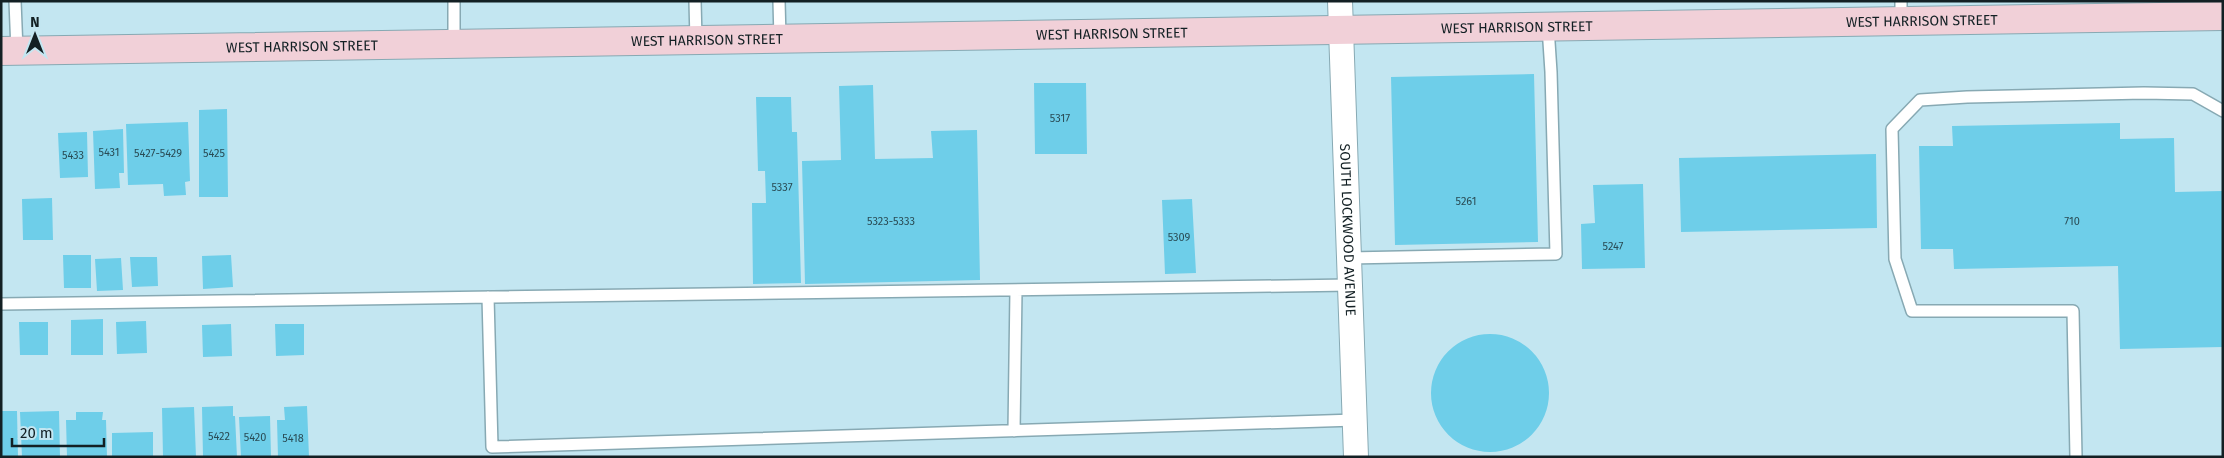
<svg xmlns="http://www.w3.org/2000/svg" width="2224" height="458" font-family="'Fira Sans',sans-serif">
  <rect width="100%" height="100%" fill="#c3e6f1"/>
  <path fill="#6ecee9" d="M1534 74 1538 242 1395 245 1391 77Z
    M1034 83H1086L1087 154H1035Z
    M873 85 875 159 933 158 931 131 977 130 980 280 805 284 802 161 841 160 839 86Z
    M756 97H791L792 132H797L801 283 753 284 752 203H766L765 171H758Z
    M227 109 228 197H199V110Z
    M188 122 190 181 185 182 186 195 164 196 163 184 128 185 126 124Z
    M2120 123V139L2174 138 2175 192 2223 191V347L2120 349 2118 266 1954 269 1953 249H1921L1919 146H1953L1952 126Z
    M123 129 124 173H119L120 188 95 189 93 131Z
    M87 132 88 177 60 178 58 133Z
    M1876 154 1877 228 1681 232 1679 158Z
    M1643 184 1645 268 1582 269 1581 224 1595 223 1593 185Z
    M52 198 53 240H23L22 199Z
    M1192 199 1196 273 1165 274 1162 200Z
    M63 255H91V288H64Z
    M231 255 233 287 203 289 202 256Z
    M130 257H157L158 286 132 287Z
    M121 258 123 290 97 291 95 259Z
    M103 319V355H71V320Z
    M146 321 147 353 117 354 116 322Z
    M19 322H48V355H20Z
    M231 324 232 356 203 357 202 325Z
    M275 324H304V355L276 356Z
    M1431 393a59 59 0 1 1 118 0a59 59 0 1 1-118 0Z
    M233 406V416H235L237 457H203L202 407Z
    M307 406 309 457H278L277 420H285L284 407Z
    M194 407 196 457H163L162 408Z
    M1 411H17L18 457H1Z
    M59 411 60 457H22L20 412Z
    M76 412H103L102 420H106L107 457H67L66 420H76Z
    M270 416 271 457H241L239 417Z
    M153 432V457H112V433Z"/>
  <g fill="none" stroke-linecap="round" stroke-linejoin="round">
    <defs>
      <path id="lane" d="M15 1 17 51
        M454 1V44
        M695 1 696 40
        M779 1 780 39
        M1901 1V21
        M1349 258 1556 254 1551 72 1548 27
        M488 297 492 447 1355 420
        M1 304 1350 285
        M1014 431 1016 290
        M2076 457 2073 311H1912L1895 259 1892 129 1920 100 1967 97 2144 93 2193 94 2223 111"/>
      <g id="street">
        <path id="s1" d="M1340 1 1356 457"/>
      </g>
      <g id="secondary">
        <path id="s2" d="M1 51 2223 16"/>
      </g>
    </defs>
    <use href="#lane" stroke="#87a9b3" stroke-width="14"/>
    <use href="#street" stroke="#87a9b3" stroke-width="26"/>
    <use href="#secondary" stroke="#87a9b3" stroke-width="30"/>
    <use href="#lane" stroke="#fff" stroke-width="11"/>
    <use href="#street" stroke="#fff" stroke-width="24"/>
    <use href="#secondary" stroke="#f1d0d8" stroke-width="28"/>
  </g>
  <g text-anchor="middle" stroke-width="5" stroke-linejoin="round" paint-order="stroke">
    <g font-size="11" fill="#2a4c55">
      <text x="1060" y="122">5317</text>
      <text x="109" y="156">5431</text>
      <text x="158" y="157">5427-5429</text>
      <text x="214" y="157">5425</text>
      <text x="73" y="159">5433</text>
      <text x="782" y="191">5337</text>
      <text x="1466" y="205">5261</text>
      <text x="891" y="225">5323-5333</text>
      <text x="2072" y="225">710</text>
      <text x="1179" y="241">5309</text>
      <text x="1613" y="250">5247</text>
      <text x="219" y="440">5422</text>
      <text x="255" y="441">5420</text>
      <text x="293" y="442">5418</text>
    </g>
    <g font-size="14" fill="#132024" stroke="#c3e6f1">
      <text dy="5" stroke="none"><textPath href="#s2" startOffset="1921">WEST HARRISON STREET</textPath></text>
      <text dy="5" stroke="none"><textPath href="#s2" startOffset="1516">WEST HARRISON STREET</textPath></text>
      <text dy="5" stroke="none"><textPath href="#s2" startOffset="1111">WEST HARRISON STREET</textPath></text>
      <text dy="5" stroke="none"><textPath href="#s2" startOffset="706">WEST HARRISON STREET</textPath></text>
      <text dy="5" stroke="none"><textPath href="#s2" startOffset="301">WEST HARRISON STREET</textPath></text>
      <text dy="5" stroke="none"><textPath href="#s1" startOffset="229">SOUTH LOCKWOOD AVENUE</textPath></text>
    </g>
  </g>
  <rect width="2224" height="458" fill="none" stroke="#132024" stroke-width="5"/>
  <g transform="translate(35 35)" stroke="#c3e6f1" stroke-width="4" paint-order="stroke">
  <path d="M0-4L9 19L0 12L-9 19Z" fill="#132024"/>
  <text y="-8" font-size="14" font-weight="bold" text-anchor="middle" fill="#132024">N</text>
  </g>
  <path d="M12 438v8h92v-8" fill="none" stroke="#132024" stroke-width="2.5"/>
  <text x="20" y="438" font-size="15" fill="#132024" stroke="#c3e6f1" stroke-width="4" paint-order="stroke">20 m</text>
</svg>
